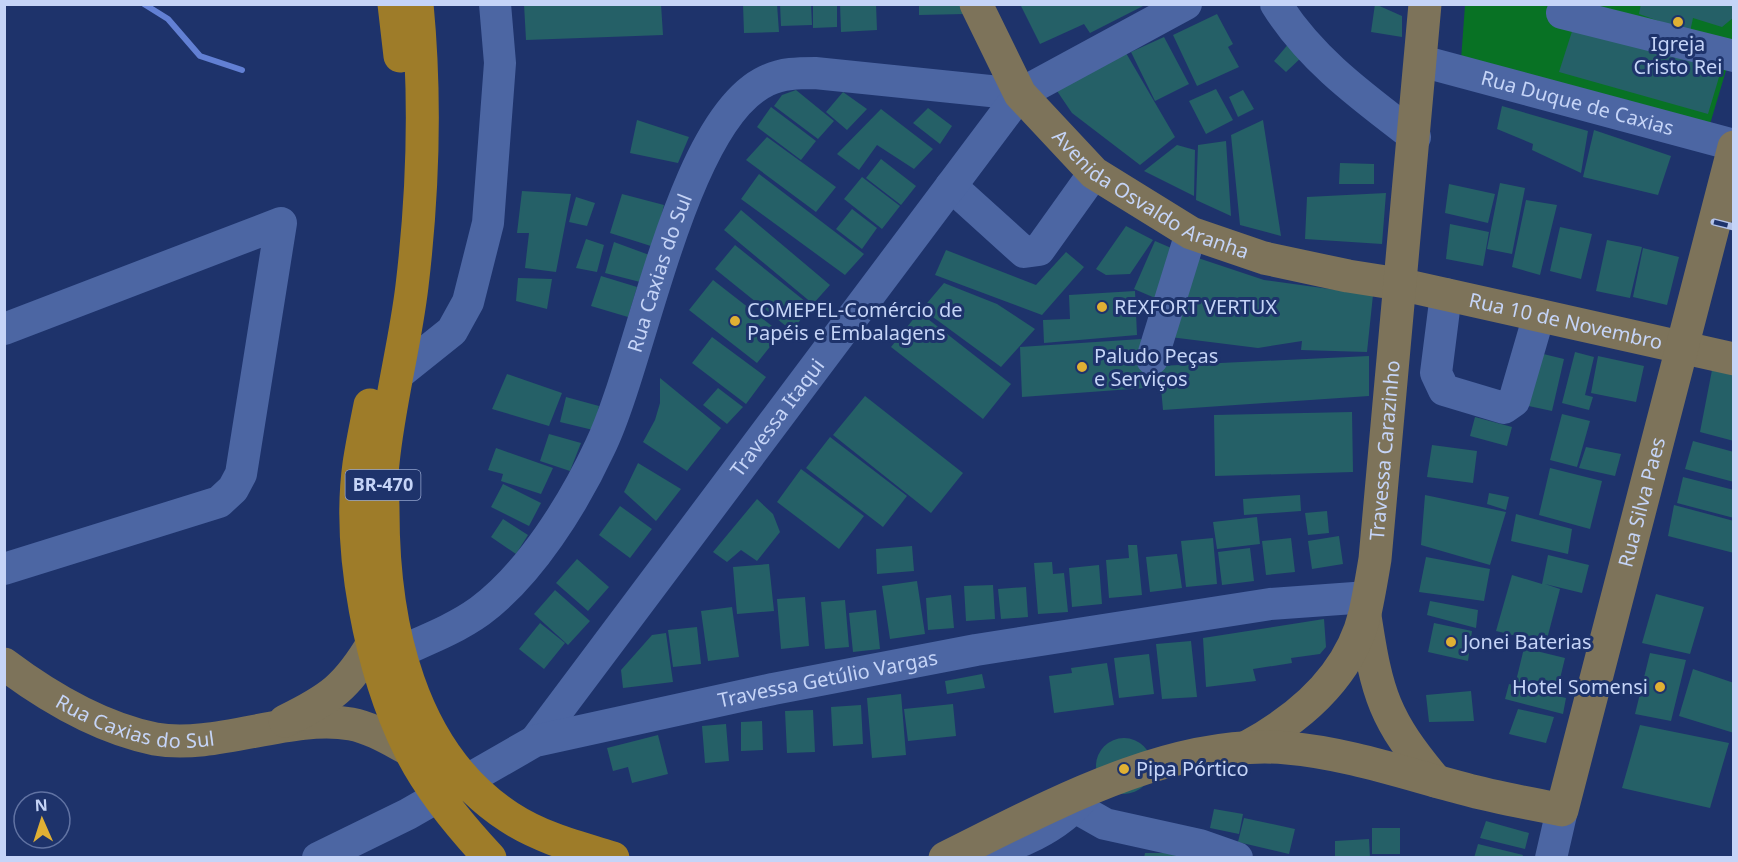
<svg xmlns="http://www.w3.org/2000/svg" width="1738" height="862" font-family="'Noto Sans',sans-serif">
  <rect width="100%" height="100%" fill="#1e336b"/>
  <path fill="#087224" d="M1465 5H1733V47L1710 124 1461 60Z"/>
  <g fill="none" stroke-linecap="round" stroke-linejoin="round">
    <path stroke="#6280d4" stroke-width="6" d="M144 4 168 19 200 56 242 70"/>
  </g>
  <path fill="#256067" d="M524 4H661L663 35 526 40Z
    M743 4H777L779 32 744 33Z
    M780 4H811L812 25 781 26Z
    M813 4H837V27L813 28Z
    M840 4H876L877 30 841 32Z
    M919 4H964L965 14 919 15Z
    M1020 4H1147L1090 33 1084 24 1040 44Z
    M1375 4 1402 16V37L1371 32Z
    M1641 4H1734V17L1722 27 1693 18 1690 32 1639 14Z
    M1217 14 1233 44 1228 47 1239 67 1197 86 1173 35Z
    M1575 22 1725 57 1708 114 1559 72Z
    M1164 37 1189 84 1155 101 1131 52Z
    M1290 42 1304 55 1286 72 1274 61Z
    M1126 53 1175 137 1140 165 1072 113 1057 91Z
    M1216 89 1233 120 1206 134 1189 101Z
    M796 90 834 121 818 139 774 106 782 95Z
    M1243 90 1254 109 1238 117 1229 97Z
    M843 92 867 109 847 130 826 112Z
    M1502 106 1588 131 1581 173 1532 150 1533 144 1497 129Z
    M771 107 816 141 801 160 757 127Z
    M928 108 952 126 940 144 913 123Z
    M881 109 933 149 914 169 877 145 859 170 837 154Z
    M637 120 689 137 678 163 630 153Z
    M1263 120 1281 236 1240 225 1231 135Z
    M1594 130 1671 156 1658 195 1583 177Z
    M767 137 836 187 816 212 746 160Z
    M1226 141 1231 216 1196 200 1198 145Z
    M1177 145 1195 150 1194 196 1144 171Z
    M881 159 916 186 901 205 866 178Z
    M1340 163 1374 164V184H1339Z
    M759 174 864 254 845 275 741 199Z
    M862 177 900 206 882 229 844 199Z
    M1500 183 1525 188 1512 254 1487 249Z
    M1449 184 1495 194 1488 223 1445 213Z
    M522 191 571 194 556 272 525 268 529 233H517Z
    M1386 193 1382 244 1305 239 1307 197Z
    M622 194 664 205 654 247 610 233Z
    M576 197 595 203 587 226 569 222Z
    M1526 200 1557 205 1540 275 1512 267Z
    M852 209 877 228 862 249 836 229Z
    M741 210 830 285 813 304 724 230Z
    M1450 224 1489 232 1483 266 1446 259Z
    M1126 226 1153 240 1130 274 1106 275 1096 269Z
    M1560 227 1592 234 1581 279 1550 271Z
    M586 239 604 245 597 272 576 268Z
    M1607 240 1642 247 1630 298 1596 291Z
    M1155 241 1176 250 1155 298 1134 289Z
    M614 242 652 256 644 283 605 273Z
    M735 245 811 306 792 331 715 269Z
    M1643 248 1679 257 1667 305 1633 297Z
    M946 250 1036 285 1066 252 1084 267 1042 315 935 275Z
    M1192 256 1264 280 1373 295 1367 352 1301 350 1302 341 1258 348 1170 337Z
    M601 276 637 287 628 317 591 306Z
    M518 278 552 279 547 309 516 301Z
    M713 280 781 333 757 363 689 310Z
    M944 283 997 304 1035 329 1001 367 922 309Z
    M1135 291 1137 335 1044 343 1043 320 1070 319 1069 295Z
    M919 312 1011 384 983 419 891 347Z
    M712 337 766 377 746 404 692 363Z
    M1141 339 1145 388 1022 397 1020 347Z
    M1535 352 1564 359 1552 411 1524 405Z
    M1575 352 1594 357 1585 395 1593 397 1589 410 1562 403Z
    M1369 356V396L1163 410 1159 366Z
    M1598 356 1644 366 1636 402 1591 393Z
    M1712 370 1734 375V441L1700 432Z
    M507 374 562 393 549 426 492 409Z
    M660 378 721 428 687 471 643 442 655 420 660 403Z
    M718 388 743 407 727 424 703 405Z
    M865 396 963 473 931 513 833 435Z
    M566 397 599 406 593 430 560 422Z
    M1352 412 1353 472 1215 476 1214 415Z
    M1562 414 1590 421 1577 467 1550 460Z
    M1475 417 1512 427 1507 446 1470 436Z
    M549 434 581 443 570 471 540 461Z
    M830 437 907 496 883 527 806 468Z
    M1693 441 1734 452V482L1685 469Z
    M1432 445 1477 451 1473 483 1427 477Z
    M1586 447 1621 454 1615 476 1579 468Z
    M496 448 553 468 541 494 501 481 503 474 488 470Z
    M638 463 681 489 656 521 624 492Z
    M1550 468 1602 481 1590 529 1539 515Z
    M801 469 864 516 839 549 777 502Z
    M1683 477 1734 490V518L1677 503Z
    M503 484 541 503 529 526 491 507Z
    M1489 493 1509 497 1506 510 1487 504Z
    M1300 495 1301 511 1244 515 1243 499Z
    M1425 495 1506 512 1490 565 1421 545Z
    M757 499 773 514 780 532 757 561 741 550 727 562 713 552Z
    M1674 505 1734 521V553L1668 536Z
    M620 506 652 529 630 558 599 535Z
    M1327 511 1329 533 1308 535 1305 513Z
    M1516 514 1572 529 1568 554 1511 541Z
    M1257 517 1260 544 1217 549 1213 522Z
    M503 519 528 535 516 554 491 537Z
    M1339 536 1343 564 1312 569 1308 541Z
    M1213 538 1217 584 1186 587 1181 541Z
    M1291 538 1295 572 1266 575 1262 541Z
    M1128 545H1137L1142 595 1109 598 1106 560 1129 558Z
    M912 546 914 571 877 574 876 549Z
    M1250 548 1254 581 1222 585 1218 552Z
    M1177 554 1182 588 1150 592 1146 557Z
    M1548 555 1589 565 1582 593 1545 584 1560 589 1546 643 1496 631 1512 575 1542 584Z
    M1426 557 1490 569 1484 601 1419 592Z
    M577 559 609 587 588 611 556 583Z
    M1052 562 1053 574 1064 573 1068 612 1038 614 1034 563Z
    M769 564 774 611 737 614 733 567Z
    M1099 565 1102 604 1072 607 1069 568Z
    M917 581 925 634 890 639 882 586Z
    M993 585 995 619 966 621 964 586Z
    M1026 587 1028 617 1001 619 998 589Z
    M555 590 590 621 568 645 534 614Z
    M1656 594 1704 607 1690 654 1642 643Z
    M951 595 954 628 928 630 926 598Z
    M805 597 809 646 781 649 777 599Z
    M845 600 849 647 825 649 821 602Z
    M1430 601 1478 610 1476 628 1427 615Z
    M732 607 739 657 708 661 701 611Z
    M876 610 880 649 853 652 849 613Z
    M1324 619 1326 647 1320 654 1291 658 1292 663 1253 669 1256 681 1206 687 1203 638Z
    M540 623 565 643 544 669 519 649Z
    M1434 623 1472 631 1468 661 1428 652Z
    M697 627 701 664 673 667 668 630Z
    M666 633 673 682 623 688 621 670 652 635Z
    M1191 641 1197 697 1162 699 1156 644Z
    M1524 648 1565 658 1557 691 1516 681Z
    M1650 653 1686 660 1671 721 1635 714Z
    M1149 654 1154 694 1119 698 1114 658Z
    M1107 663 1114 705 1054 713 1049 676 1072 673 1071 668Z
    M1693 669 1734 683V733L1679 716Z
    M982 674 985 688 947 694 945 681Z
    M1509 684 1566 698 1563 714 1505 699Z
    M1471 691 1474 721 1429 722 1426 695Z
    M901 694 906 755 872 758 867 698Z
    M953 704 956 736 908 741 904 709Z
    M861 705 863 744 833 746 831 707Z
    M1518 709 1554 717 1546 743 1509 734Z
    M813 710 815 752 787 753 785 711Z
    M762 721 763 750 741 751V722Z
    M726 724 729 761 705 763 702 726Z
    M1640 725 1729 743 1710 808 1622 788Z
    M658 735 668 774 632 783 628 767 613 771 607 748Z
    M1096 766a28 28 0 1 1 56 0a28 28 0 1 1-56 0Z
    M1214 809 1243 814 1239 834 1210 828Z
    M1244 818 1295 829 1289 854 1238 842Z
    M1486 821 1529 833 1525 849 1480 838Z
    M1372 828H1400V854H1372Z
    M1369 839 1370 858H1335V841Z
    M1478 844 1523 855 1522 858H1474Z
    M1145 853H1176V858H1144Z"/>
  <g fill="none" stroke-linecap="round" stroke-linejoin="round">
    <g stroke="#4c66a3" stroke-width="32">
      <path d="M1276 4C1311 60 1363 97 1415 137"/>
      <path d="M1562 13 1734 56"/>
      <path id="s1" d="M1421 61 1734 145"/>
      <path d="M951 186 1024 252 1039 250 1094 173"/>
      <path d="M1446 294 1436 373 1444 390 1504 408 1514 401 1539 315"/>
      <path d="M4 329 281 223 241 474 233 489 219 502 4 569"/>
      <path d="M1152 359 1191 233"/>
      <path d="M397 375 452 331 468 302 488 223 500 63 495 4"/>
      <path id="s2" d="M399 652C426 640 455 629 480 611 530 574 574 503 600 447 642 361 681 121 766 81 782 73 799 73 815 73L1020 94"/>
      <path id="s3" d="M535 741 1020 94 1186 4"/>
      <path d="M1075 807 1105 824 1200 845 1237 858"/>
      <path d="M974 851C1012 852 1061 825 1084 796"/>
      <path id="s4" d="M318 858 408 814 535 741 773 689 976 650 1270 604 1368 597"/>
      <path d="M1551 858 1562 810"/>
    </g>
    <g stroke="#7d735a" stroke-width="33">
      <path id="s5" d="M976 4 1020 94 1094 173 1191 233 1264 258 1348 276 1399 284 1734 359"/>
      <path d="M1365 616C1377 695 1384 719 1436 781"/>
      <path id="s6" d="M4 664C48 697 100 728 155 739 216 750 291 713 351 724 372 728 391 740 410 750"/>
      <path d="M285 721C330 699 347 687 373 643"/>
      <path id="s7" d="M1247 747C1300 718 1350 676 1365 613 1369 595 1372 577 1375 559L1425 4"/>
      <path id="s8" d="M945 858C1046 808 1171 738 1287 748 1347 753 1407 774 1465 789 1497 798 1530 803 1562 810L1734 147"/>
    </g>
    <path stroke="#9e7c29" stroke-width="33" d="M394 4 400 56
      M417 4C426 97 423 193 412 286 405 345 389 403 383 463 381 479 383 495 383 511 383 622 409 752 509 817 541 838 577 847 613 858
      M370 405C366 425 362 444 359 464 347 550 371 671 409 748 429 789 459 825 490 858"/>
    <defs>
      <path id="rail" d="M1714 222 1734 227"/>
    </defs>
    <use href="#rail" stroke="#b3c2e8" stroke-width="7"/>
    <use href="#rail" stroke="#1e336b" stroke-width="4.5" stroke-dasharray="14" stroke-linecap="butt"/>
  </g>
  <g fill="#e0b034" stroke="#1e336b" stroke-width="2">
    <circle cx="1678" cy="22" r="6"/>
    <circle cx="1102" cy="307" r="6"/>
    <circle cx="735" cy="321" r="6"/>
    <circle cx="1082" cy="367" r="6"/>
    <circle cx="1451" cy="642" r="6"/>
    <circle cx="1660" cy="687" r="6"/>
    <circle cx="1124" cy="769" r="6"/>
  </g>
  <g text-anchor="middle" stroke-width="6" stroke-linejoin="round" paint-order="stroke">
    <rect fill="#1e336b" stroke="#93a4cd" stroke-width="1.5" x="345.5" y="470" width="75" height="30" rx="4.5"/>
    <g font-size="18" font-weight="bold" fill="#c5d4f7">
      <text x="383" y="491">BR-470</text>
    </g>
    <g font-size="20" fill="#c5d4f7" stroke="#1e336b" text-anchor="start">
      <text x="1678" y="51" text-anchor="middle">Igreja<tspan x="1678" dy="23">Cristo Rei</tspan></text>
      <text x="1114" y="314">REXFORT VERTUX</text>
      <text x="747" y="317">COMEPEL-Comércio de<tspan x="747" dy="23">Papéis e Embalagens</tspan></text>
      <text x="1094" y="363">Paludo Peças<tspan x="1094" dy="23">e Serviços</tspan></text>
      <text x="1463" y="649">Jonei Baterias</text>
      <text x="1648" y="694" text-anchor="end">Hotel Somensi</text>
      <text x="1136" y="776">Pipa Pórtico</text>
    </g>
    <g font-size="20" fill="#c5d4f7" stroke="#1e336b">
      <text dy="7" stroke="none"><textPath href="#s1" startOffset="162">Rua Duque de Caxias</textPath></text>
      <text dy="7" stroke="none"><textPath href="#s5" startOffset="268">Avenida Osvaldo Aranha</textPath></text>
      <text dy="7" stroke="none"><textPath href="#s2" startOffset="480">Rua Caxias do Sul</textPath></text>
      <text dy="7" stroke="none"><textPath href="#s5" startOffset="708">Rua 10 de Novembro</textPath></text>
      <text dy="7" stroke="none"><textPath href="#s3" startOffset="404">Travessa Itaqui</textPath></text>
      <text dy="7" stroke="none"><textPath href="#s7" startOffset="348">Travessa Carazinho</textPath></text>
      <text dy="7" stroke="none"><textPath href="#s8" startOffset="964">Rua Silva Paes</textPath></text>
      <text dy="7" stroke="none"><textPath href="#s4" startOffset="546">Travessa Getúlio Vargas</textPath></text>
      <text dy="7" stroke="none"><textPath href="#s6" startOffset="147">Rua Caxias do Sul</textPath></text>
    </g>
  </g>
  <rect width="1738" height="862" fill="none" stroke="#c5d4f7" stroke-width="12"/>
  <g transform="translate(42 820) rotate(357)"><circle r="28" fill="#1e336b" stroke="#6173a3" stroke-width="1.5"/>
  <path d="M0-4.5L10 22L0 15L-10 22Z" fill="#e0b034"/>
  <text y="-9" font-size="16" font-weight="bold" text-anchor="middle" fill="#c5d4f7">N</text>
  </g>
</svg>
